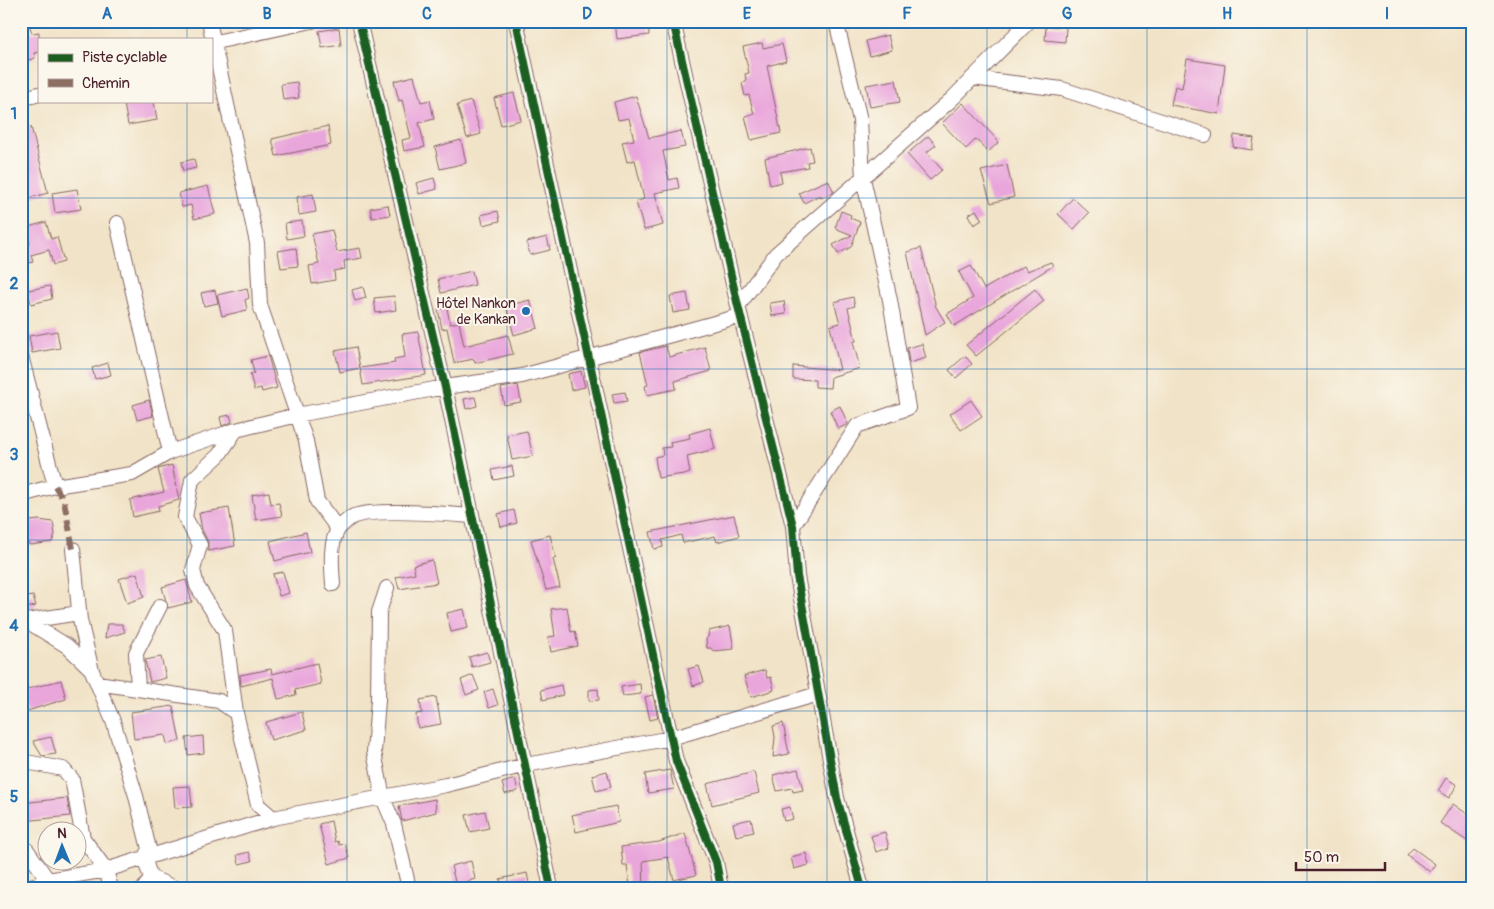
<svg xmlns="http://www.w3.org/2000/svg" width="1494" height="909" font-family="Pangolin,sans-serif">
  <rect width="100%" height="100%" fill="#fbf7ec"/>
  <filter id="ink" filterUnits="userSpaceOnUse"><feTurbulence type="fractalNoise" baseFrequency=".02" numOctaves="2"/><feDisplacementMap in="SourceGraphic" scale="10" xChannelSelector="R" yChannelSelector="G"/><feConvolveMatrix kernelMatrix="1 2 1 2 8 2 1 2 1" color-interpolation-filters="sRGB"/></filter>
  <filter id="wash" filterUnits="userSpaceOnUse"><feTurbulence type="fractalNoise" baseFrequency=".0096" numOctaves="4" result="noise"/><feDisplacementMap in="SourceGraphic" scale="20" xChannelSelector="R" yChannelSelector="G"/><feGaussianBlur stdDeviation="1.12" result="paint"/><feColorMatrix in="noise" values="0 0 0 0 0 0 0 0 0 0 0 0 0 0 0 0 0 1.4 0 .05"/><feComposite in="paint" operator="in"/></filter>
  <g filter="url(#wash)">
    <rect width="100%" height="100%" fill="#f1e3c7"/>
    <g id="blocks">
      <path fill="#e9a6db" d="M21 21H28L32 33 39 32V52L34 53 35 58 26 61 23 49 21 50Z
        M615 21H648L649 35 617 39Z
        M1046 26 1066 27 1065 42 1045 40Z
        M339 28 341 45 322 48 319 31Z
        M888 35 892 50 870 56 866 41Z
        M762 43 763 48 782 44 786 61 767 66 781 133 751 140 745 116 754 114 749 95 745 96 742 83 746 81 745 74 749 73 743 47Z
        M1187 59 1225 65 1219 114 1171 105 1175 86 1182 88Z
        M414 76 421 102 430 100 434 119 419 123 425 147 404 151 402 140 411 138 402 100 399 101 394 81Z
        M896 80 900 102 870 107 866 85Z
        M297 82 299 98 283 100 281 84Z
        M514 93 521 120 501 125 494 98Z
        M636 96 649 138 681 131 685 147 663 151 669 180 677 178 679 188 655 193 663 225 644 230 636 202 644 199 635 160 627 162 622 142 634 140 629 118 618 120 614 102Z
        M142 101H154L157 120 128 125 124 104Z
        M471 101 481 134 467 138 457 105Z
        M963 103 999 142 988 152 976 139 966 149 942 123Z
        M328 126 331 145 276 156 272 139Z
        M31 127 48 193 21 200V187H24L21 176V130Z
        M1234 135 1254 138 1252 150 1233 147Z
        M928 136 936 145 927 152 942 170 930 180 907 154Z
        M461 140 466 163 440 169 435 147Z
        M810 147 813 161 807 162 808 167 780 172 782 182 770 185 765 158Z
        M194 159 196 168 183 171 181 162Z
        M1007 165 1014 197 991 203 981 171Z
        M434 178 437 189 419 194 416 183Z
        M828 180 834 192 821 198 820 195 804 203 799 193Z
        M208 186 215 214 194 219 191 205 182 207 179 193Z
        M77 189 81 209 55 213 52 193Z
        M313 194 316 212 299 215 297 197Z
        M1073 198 1089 213 1074 229 1058 214Z
        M388 205 390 215 372 218 370 208Z
        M976 210 982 220 974 225 968 215Z
        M498 211 500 221 483 225 481 215Z
        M841 211 851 215 850 218 860 222 851 247 838 254 833 245 852 235 835 228Z
        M302 221 304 236 287 239 285 223Z
        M46 222 51 239 57 237 64 262 53 265 49 250 31 255 33 262 21 265V246L30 244 25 228Z
        M332 230 337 252 360 248 362 258 344 261 345 269 334 271 335 280 312 284 309 266 319 264 312 234Z
        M547 237 550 250 530 255 527 242Z
        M296 248 298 266 281 268 278 251Z
        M921 248 936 307 945 322 925 335 907 252Z
        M1051 262 1053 266 954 326 947 314 973 298 959 272 971 266 984 289 1024 266 1027 271Z
        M472 271 475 285 441 293 438 279Z
        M50 286 52 299 31 304 28 290Z
        M363 287 366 298 355 301 352 290Z
        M247 288 249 298 245 300 247 310 222 316 217 295Z
        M1035 289 1044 301 976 356 966 345Z
        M215 290 218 303 204 306 201 293Z
        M687 293 690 310 673 313 670 296Z
        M394 296 396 310 376 313 374 298Z
        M853 297 855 306 848 308 856 341 853 342 860 368 831 377 830 388 815 387V380L793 379V366L840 370 830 326 840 323 834 302Z
        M530 300 538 328 514 335 506 306Z
        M784 301 786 314 772 316 770 303Z
        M447 308 450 324 459 322 464 346 508 335 513 354 475 363 474 359 454 363 447 328 442 329 438 309Z
        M57 331 60 348 32 353 29 336Z
        M418 332 426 375 363 385 360 368 395 363 394 359 405 357 402 334Z
        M922 344 926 358 909 363 907 348Z
        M666 346 669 357 705 347 711 371 675 381 676 389 647 395 645 386 648 385 640 352Z
        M356 347 360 368 340 372 335 351Z
        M268 356 277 388 262 392 261 388 254 390 250 374 254 373 251 360Z
        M965 356 972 364 956 378 949 370Z
        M108 363 111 375 95 379 92 368Z
        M581 371 585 387 571 390 568 374Z
        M518 385 521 402 504 405 501 388Z
        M625 392 627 401 614 403 612 394Z
        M475 397 477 406 466 409 464 399Z
        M149 400 153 416 137 420 133 405Z
        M971 400 982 416 961 430 950 414Z
        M840 406 848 424 838 429 830 411Z
        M230 415 232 422 222 426 220 417Z
        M710 428 715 449 687 456 690 473 658 478 655 457 663 455 662 448 671 447 670 442 690 438 689 434Z
        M527 431 533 456 512 460 507 435Z
        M172 465 179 500 158 506 159 511 133 517 130 500 164 492 158 469Z
        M512 466 514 476 494 480 492 470Z
        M269 492 271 504 279 503 282 516 256 520 252 495Z
        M229 508 235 546 208 551V542L202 530 199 513Z
        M514 510 517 523 501 527 498 514Z
        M734 515 739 536 717 542 715 536 683 543 681 535 662 540 663 547 654 549 650 532Z
        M39 520 53 522 55 534 52 542 31 545 22 541V522Z
        M306 532 310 552 275 561 270 541Z
        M550 535 556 558 553 559 560 587 546 590 531 540Z
        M432 560 437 583 399 589 396 577 415 573 413 565Z
        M283 572 289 593 279 596 273 574Z
        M137 573 144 597 127 603 119 579Z
        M186 580 192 602 168 608 162 587Z
        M33 596 36 606 21 609V598Z
        M567 607 571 632 575 631 578 646 551 652 548 637 555 636 551 609Z
        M464 609 468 628 451 632 447 613Z
        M107 624H122L125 632 105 638Z
        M730 626 734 649 713 651 711 648H707L706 639 708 637 709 631Z
        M487 652 490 662 472 667 469 657Z
        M161 657 166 678 150 682 145 660Z
        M317 663 321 684 295 690 296 695 278 699 273 678 241 686 240 675 271 669 272 674Z
        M699 666 704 682 693 686 688 669Z
        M765 670 767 678 771 677 774 690 751 697 744 676Z
        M473 675 479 690 466 695 461 680Z
        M61 680 66 699 27 711 21 691Z
        M640 684 641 694 623 696 621 687Z
        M561 685 563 695 543 700 541 690Z
        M493 689 498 705 489 708 484 692Z
        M598 689 599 700 589 701V690Z
        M653 695 658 718 650 720 645 697Z
        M436 697 441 724 418 728 416 714 422 713 420 700Z
        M173 706 180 741 167 744 165 735 134 739 131 712Z
        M302 712 306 730 271 740 266 722Z
        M783 723 789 754 773 757 775 737 773 726Z
        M203 736 204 753 188 755 186 738Z
        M51 737 56 754 42 756 33 741Z
        M798 769 803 790 793 792 792 788 777 791 773 775Z
        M670 770 674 789 648 793 645 774Z
        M607 771 611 787 596 791 592 775Z
        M754 772 759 793 712 805 707 784Z
        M1446 778 1457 785 1449 798 1438 791Z
        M515 779 518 791 505 794 502 783Z
        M190 786 192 807 175 808 173 787Z
        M67 798 70 816 23 821 21 803Z
        M435 799 436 812 402 821 399 806Z
        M1453 804 1473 818V845L1440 823Z
        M616 806 619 822 576 832 572 815Z
        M790 807 793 819 784 821 781 809Z
        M485 811 489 828 470 832 466 815Z
        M751 819 754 832 736 836 733 823Z
        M331 821 335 842 338 841 339 845 345 844 349 858 329 864 319 824Z
        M885 832 889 848 876 852 871 836Z
        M685 833 696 875 674 880 668 857 643 861 644 888 630 886 627 865H623L621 847 659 842Z
        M1413 848 1435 864 1430 872 1407 855Z
        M249 852 252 861 239 864 237 855Z
        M806 853 809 865 794 869 791 857Z
        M471 861 475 879 456 885 451 866Z
        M527 873 530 888H502L500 879Z"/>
    </g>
  </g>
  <g filter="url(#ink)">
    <use href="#blocks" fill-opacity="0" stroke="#846462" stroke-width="1"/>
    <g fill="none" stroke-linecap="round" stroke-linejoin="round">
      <defs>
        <path id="minor" d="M209 21 257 243 260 305 306 441 317 501 338 529
          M359 21 445 387 551 888
          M516 21 676 761 716 862 721 888
          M673 21 738 306 793 526 797 576 837 798 862 888
          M211 43 312 21
          M972 78 1062 89 1205 135
          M21 99 39 94
          M117 223 170 452
          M738 306 776 254 952 99 1029 21
          M21 356 55 486
          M236 430 219 455 192 480 185 517 200 545 193 570 197 586 225 631 236 713 258 805 273 818
          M21 495 55 486 132 474 170 452 236 430 297 415 445 387 522 376 740 316
          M793 526 857 426 908 408 890 300 863 178 860 120 836 21
          M73 549 80 620 92 671 113 721 136 796 149 849 144 859 155 888
          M333 584C332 569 329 541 339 528 342 525 349 518 354 516 378 508 445 514 472 516
          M387 588 379 612 378 700 374 752 383 798 394 824 409 888
          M27 621 67 646 92 670
          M27 621 79 613
          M97 683 219 701 236 713
          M138 689 136 653 160 606
          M21 761 63 769 72 779 83 838 106 870 111 888
          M21 848 27 850 48 880
          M26 888 48 880 106 870 273 818 446 785 526 765 671 738 818 694
          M144 888 152 878 175 888"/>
      </defs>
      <use href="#minor" stroke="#846462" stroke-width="16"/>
      <use href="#minor" stroke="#fff" stroke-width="14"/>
      <path stroke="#8d6e63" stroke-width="6" stroke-dasharray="12 6" stroke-linecap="butt" d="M55 486 64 501 73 549"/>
      <defs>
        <path id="cycleway" d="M359 21 445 387 551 888
          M516 21 676 761 716 862 721 888
          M673 21 738 306 793 526 797 576 837 798 862 888"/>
      </defs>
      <use href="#cycleway" stroke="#fbf7ec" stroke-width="11"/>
      <use href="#cycleway" stroke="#1b5e20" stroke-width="8"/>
    </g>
  </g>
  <path fill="none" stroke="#1f6fb2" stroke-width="1" stroke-opacity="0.55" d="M187 21V39M347 21V888M507 21V888M667 21V888M827 21V888M987 21V888M1147 21V888M1307 21V888M187 101V888M21 198H1473M21 369H1473M21 540H1473M21 711H1473"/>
  <circle fill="#1f6fb2" stroke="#fbf7ec" stroke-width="2" cx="526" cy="311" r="5"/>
  <g text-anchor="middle" stroke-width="4" stroke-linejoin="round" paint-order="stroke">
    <g font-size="14" fill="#4a1f2b" stroke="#fbf7ec" text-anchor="end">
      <text x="516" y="308">Hôtel Nankon<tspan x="516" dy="16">de Kankan</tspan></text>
    </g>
  </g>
  <rect width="1494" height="909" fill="none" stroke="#fbf7ec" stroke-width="55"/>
  <rect x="38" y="38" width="175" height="65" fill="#fbf7ec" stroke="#b4a19f"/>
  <rect x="48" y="54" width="25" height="8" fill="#1b5e20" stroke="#b4a19f"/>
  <text x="82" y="62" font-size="15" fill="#4a1f2b">Piste cyclable</text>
  <rect x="48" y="79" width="25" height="8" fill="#8d6e63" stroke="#b4a19f"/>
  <text x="82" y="88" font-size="15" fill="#4a1f2b">Chemin</text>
  <g transform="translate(62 846) rotate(359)"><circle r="24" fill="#fbf7ec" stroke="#b4a19f"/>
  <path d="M0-4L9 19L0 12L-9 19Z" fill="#1f6fb2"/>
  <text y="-8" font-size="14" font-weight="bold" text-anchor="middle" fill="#4a1f2b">N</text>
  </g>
  <path d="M1296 862v8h89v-8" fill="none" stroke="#4a1f2b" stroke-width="2.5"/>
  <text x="1304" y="862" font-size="15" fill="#4a1f2b" stroke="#fbf7ec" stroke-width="4" paint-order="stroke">50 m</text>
  <rect x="28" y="28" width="1438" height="854" fill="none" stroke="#1f6fb2" stroke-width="2"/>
  <g font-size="16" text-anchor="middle" font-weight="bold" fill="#1f6fb2">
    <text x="107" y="19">A</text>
    <text x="267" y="19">B</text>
    <text x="427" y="19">C</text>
    <text x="587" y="19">D</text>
    <text x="747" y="19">E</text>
    <text x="907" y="19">F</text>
    <text x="1067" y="19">G</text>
    <text x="1227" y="19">H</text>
    <text x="1387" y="19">I</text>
    <text x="14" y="119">1</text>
    <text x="14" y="289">2</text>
    <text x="14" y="460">3</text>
    <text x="14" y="631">4</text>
    <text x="14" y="802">5</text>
  </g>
</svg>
